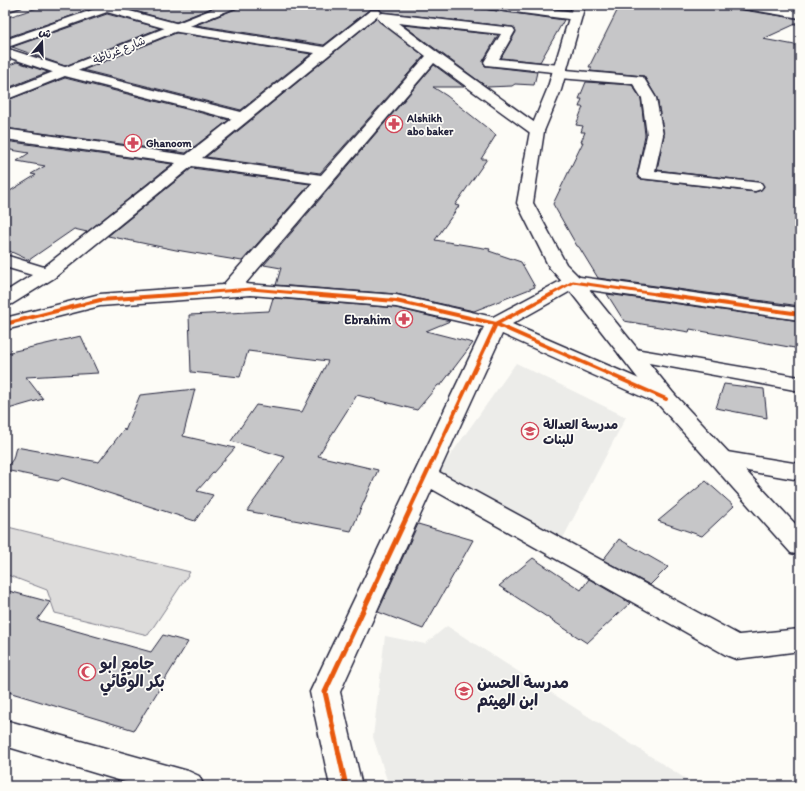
<svg xmlns="http://www.w3.org/2000/svg" width="805" height="791" font-family="Itim,'Playpen Sans Arabic',sans-serif">
  <rect width="100%" height="100%" fill="#fdfcf7"/>
  <filter id="ink" filterUnits="userSpaceOnUse"><feTurbulence type="fractalNoise" baseFrequency=".025" numOctaves="2"/><feDisplacementMap in="SourceGraphic" scale="8" xChannelSelector="R" yChannelSelector="G"/><feConvolveMatrix kernelMatrix="1 2 1 2 8 2 1 2 1" color-interpolation-filters="sRGB"/></filter>
  <g filter="url(#ink)">
    <path fill="#ecece9" d="M516 363 626 417 562 540 437 474Z
      M447 626 686 779 691 786H389L373 737 385 636 425 644Z"/>
    <path fill="#dddcdb" stroke="#807f8b" d="M8 527 190 572 148 635 55 613 47 590 5 574V532Z"/>
    <path fill="#c6c6c8" stroke="#22223b" d="M47 5H88L92 9 5 38V18Z
      M120 5H219L176 22 120 7Z
      M240 5H476L478 8 483 9 564 20 540 62 501 58 516 32 513 27 382 12 379 8 370 9 324 45 196 25 238 8Z
      M527 5H571L570 10Z
      M620 5H711L800 19V22L763 39 800 46V306L598 278 579 247 577 246 553 204 583 142H581L585 132H581L583 126 576 125 583 107H579L582 99H579L586 82 632 85 641 99 645 135 637 175 640 179 755 192 761 190 764 187 761 182 657 170 664 135 657 98 644 76 590 71 592 67H589Z
      M107 14 160 28 65 66 12 47Z
      M376 18 424 56 320 173 206 157Z
      M403 25 498 35 483 61 485 66 537 72 534 85 515 84 512 86 487 87Z
      M176 33H178L311 54 241 110 83 70Z
      M17 62 48 72 5 89V67Z
      M434 65 464 87H433L447 96 496 135 481 159H487L455 205 459 206 435 240 490 249 489 251 521 262 535 287 474 311 396 294 276 285 281 268 264 265Z
      M65 78 229 120 186 153 5 128V101Z
      M5 141 172 164 87 232 74 229 29 260 5 249V194L36 175 31 174 45 166 17 161 29 153 5 149Z
      M192 168 310 184 242 261 176 250 108 236Z
      M607 294 800 321V349L690 329 689 332 624 321Z
      M273 298 396 308 450 321 426 331 473 343 441 385H438L417 410 357 395 318 456 378 470 351 531 247 511 285 457 231 441 256 405 302 412 328 361 248 351 240 377 191 372 189 315 269 311Z
      M81 336 98 373 26 377 43 399 5 410V351L6 353Z
      M724 384 764 389 767 418 716 408Z
      M195 389 183 436 235 448 197 491 213 495 195 521 62 478 58 481 5 470 13 459 16 447 99 462 124 429 125 431 140 395Z
      M706 481 734 506 702 536 658 521Z
      M418 524 473 540 423 629 378 612Z
      M619 539 668 567 650 585 603 560Z
      M533 558 581 590 589 579 630 603 587 643 499 586Z
      M5 590 50 602 37 620 151 652 163 635 188 642 134 730 5 691Z"/>
    <g fill="none" stroke-linecap="round" stroke-linejoin="round">
      <defs>
        <path id="minor" d="M5 5H23L21 7 5 12Z
          M89 5H118V8L179 24 324 47 371 10H379L381 12 379 14 383 13 513 28 515 31 499 59 560 65 565 66 567 69 566 70 643 77 656 98 663 135 655 171 761 183 763 186 761 189 755 191 640 178 638 175 647 135 642 98 633 84 559 78 554 77 552 74 553 72 486 65 484 62 501 34 398 23 438 53 542 128 544 131 542 134 537 135 532 134 434 63 245 284 396 295 493 317 566 278 573 276 800 308V320L576 288 512 324 674 394 677 399 674 404 666 406 658 404 502 334 439 472 739 635 800 629V651L736 659 726 655 432 489 340 692 362 786H330L310 692 484 327 396 307 251 295 100 306 5 330V318L100 294 223 285 313 183 192 166 54 278 12 304 5 306V292L32 275 5 267V255L44 267 176 163 5 139V129L186 155 232 119 61 75 5 56V48L71 69 241 112 315 53 178 32 107 12 5 48V40L95 9ZM378 15 377 17 380 21 426 56 321 175 202 158Z
          M477 5H513L576 12 580 13 582 16 580 19 576 20 483 8 479 7Z
          M735 5H764L800 10V18L741 8 737 7Z
          M629 348 800 377V391L622 358 619 354 622 350Z
          M721 451 800 464V480L713 465 709 459 713 453Z
          M5 720 188 771 199 776 204 786H138L5 746Z"/>
        <path id="major" d="M223 5H239L237 7 5 100V91Z
          M573 5H585L561 90 544 131 533 203 566 264 580 278 674 394 800 529V555L791 553 658 404 566 286 549 267 517 203 530 131 547 90Z"/>
      </defs>
      <use href="#minor" stroke="#22223b" stroke-width="3"/>
      <use href="#major" stroke="#22223b" stroke-width="3"/>
      <use href="#minor" fill="#fdfcf7" fill-rule="evenodd"/>
      <use href="#major" fill="#fdfcf7" fill-rule="evenodd"/>
      <defs>
        <path id="cycleway-far2" d="M173 295 251 289 320 295
          M550 295 573 282 663 295"/>
        <path id="cycleway-far1" d="M308 294 396 301 496 324 666 399
          M656 294 800 314
          M5 324 100 300 187 294
          M409 511 496 324 552 294"/>
        <path id="cycleway" d="M346 786 325 692 410 510"/>
      </defs>
      <use href="#cycleway-far2" stroke="#fdfcf7" stroke-width="5"/>
      <use href="#cycleway-far1" stroke="#fdfcf7" stroke-width="6"/>
      <use href="#cycleway" stroke="#fdfcf7" stroke-width="8"/>
      <use href="#cycleway-far2" stroke="#e8590c" stroke-width="3"/>
      <use href="#cycleway-far1" stroke="#e8590c" stroke-width="4"/>
      <use href="#cycleway" stroke="#e8590c" stroke-width="5"/>
    </g>
  </g>
  <defs>
    <symbol id="pharmacy-ring" viewBox="-11 -11 22 22"><circle r="9.5" fill="#fdfcf7" stroke="#d1495b" stroke-width="1.5"/><path d="M-2-6h4v4h4v4h-4v4h-4v-4h-4v-4h4Z" fill="#d1495b"/></symbol>
    <symbol id="school-ring" viewBox="-11 -11 22 22"><circle r="9.5" fill="#fdfcf7" stroke="#d1495b" stroke-width="1.5"/><path d="M0-5L7-2L0 1L-7-2ZM-4 1L0 2.5L4 1V4Q0 6-4 4Z" fill="#d1495b"/></symbol>
    <symbol id="mosque-ring" viewBox="-11 -11 22 22"><circle r="9.5" fill="#fdfcf7" stroke="#d1495b" stroke-width="1.5"/><path d="M3.5-4.9A6 6 0 1 0 3.5 4.9A5 5 0 1 1 3.5-4.9Z" fill="#d1495b"/></symbol>
  </defs>
  <g fill-rule="evenodd">
    <use href="#pharmacy-ring" x="384" y="114" width="20" height="20"/>
    <use href="#pharmacy-ring" x="123" y="133" width="20" height="20"/>
    <use href="#pharmacy-ring" x="394" y="309" width="20" height="20"/>
    <use href="#school-ring" x="520" y="421" width="20" height="20"/>
    <use href="#mosque-ring" x="77" y="662" width="20" height="20"/>
    <use href="#school-ring" x="454" y="681" width="20" height="20"/>
  </g>
  <g text-anchor="middle" stroke-width="3.5" stroke-linejoin="round" paint-order="stroke">
    <g font-size="11" fill="#22223b" stroke="#fdfcf7">
      <text transform="translate(119 50) rotate(-22)" y="4">شارع غرناطة</text>
    </g>
    <g font-size="11" font-weight="bold" fill="#22223b" stroke="#fdfcf7" text-anchor="start">
      <text x="407" y="122">Alshikh<tspan x="407" dy="13">abo baker</tspan></text>
      <text x="146" y="147">Ghanoom</text>
    </g>
    <g font-size="13" font-weight="bold" fill="#22223b" stroke="#fdfcf7" text-anchor="end">
      <text x="391" y="324">Ebrahim</text>
      <text x="543" y="429" text-anchor="start">مدرسة العدالة<tspan x="543" dy="15">للبنات</tspan></text>
    </g>
    <g font-size="16" font-weight="bold" fill="#22223b" stroke="#fdfcf7" text-anchor="start">
      <text x="100" y="669">جامع ابو<tspan x="100" dy="18">بكر الوقائي</tspan></text>
      <text x="477" y="688">مدرسة الحسن<tspan x="477" dy="18">ابن الهيثم</tspan></text>
    </g>
  </g>
  <rect width="805" height="791" fill="none" stroke="#fdfcf7" stroke-width="20"/>
  <rect x="10" y="10" width="785" height="771" fill="none" stroke="#22223b" stroke-width="1.5" filter="url(#ink)"/>
  <g transform="translate(42 42) rotate(19)" stroke="#fdfcf7" stroke-width="3" paint-order="stroke">
  <path d="M0-3L7 15L0 10L-7 15Z" fill="#22223b"/>
  <text y="-6" font-size="11" font-weight="bold" text-anchor="middle" fill="#22223b">ش</text>
  </g>
</svg>
